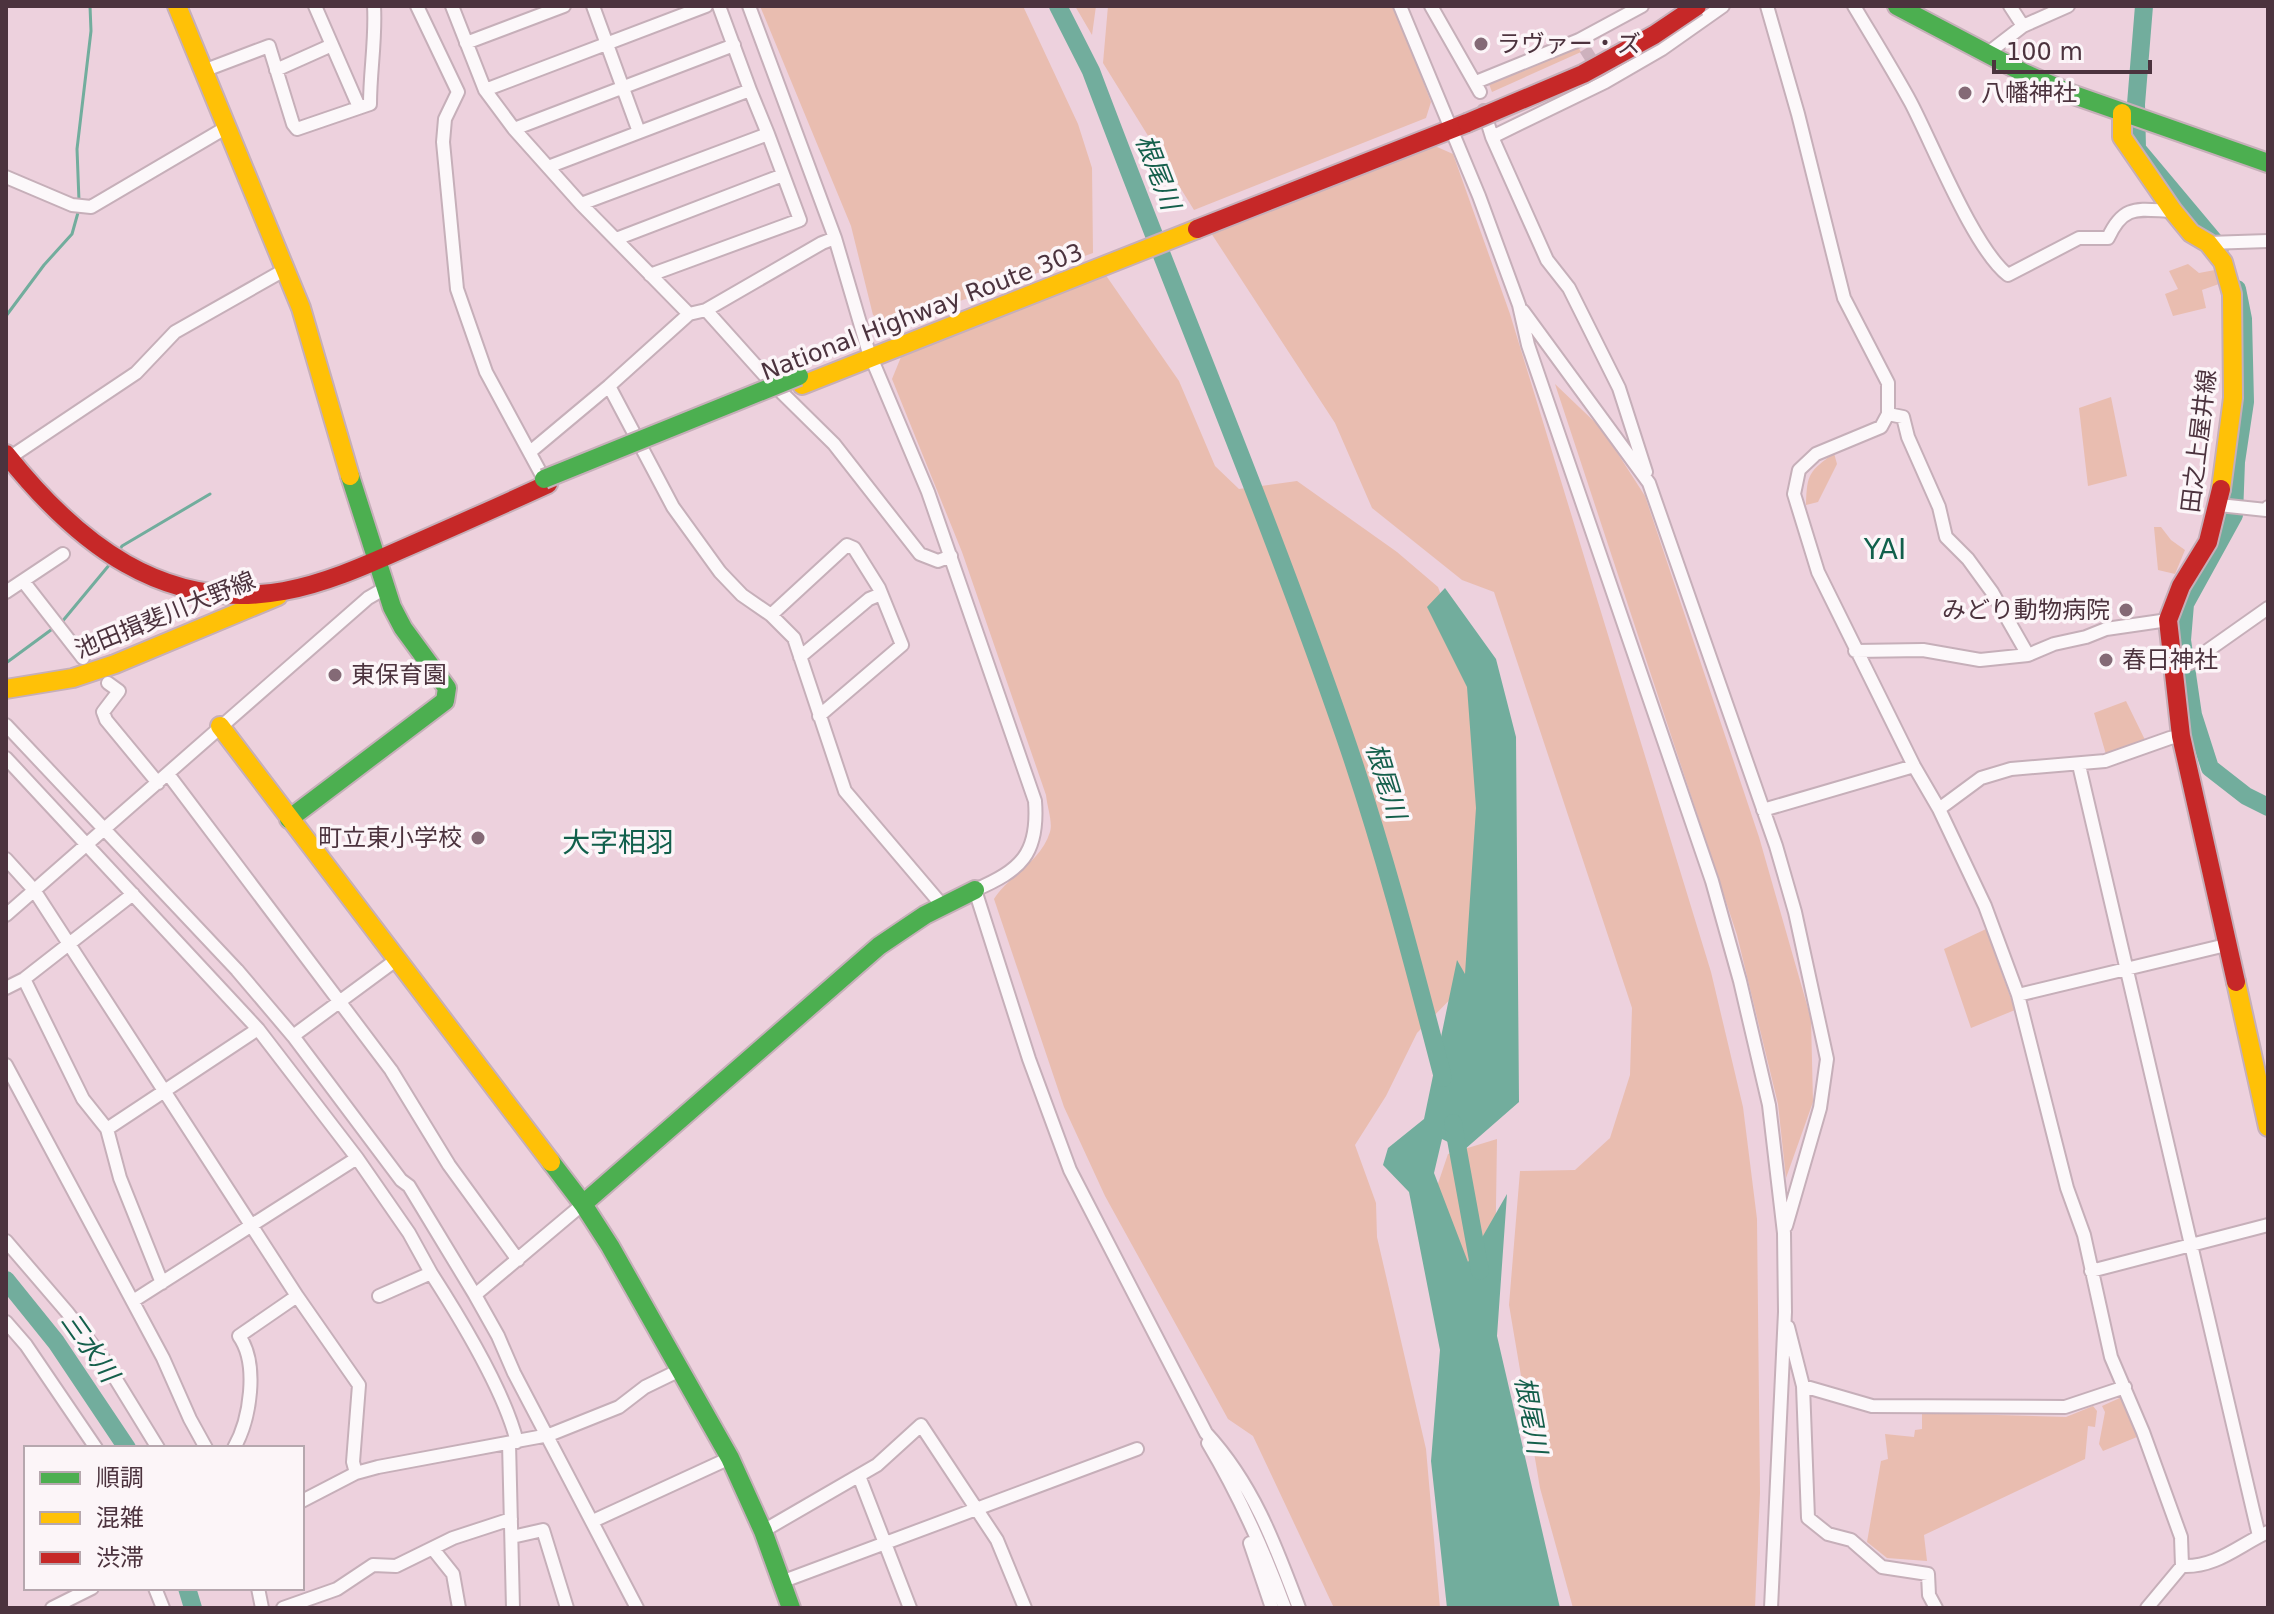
<svg xmlns="http://www.w3.org/2000/svg" width="2274" height="1614" font-family="'DejaVu Sans','Noto Sans JP',sans-serif">
  <rect width="100%" height="100%" fill="#edd1dd"/>
  <path fill="#e9bdb0" d="M760 6H1023L1078 124 1092 168 1093 253 891 326 873 315 851 226Z
    M1075 6H1096L1092 35Z
    M1108 6H1394L1431 102 1426 118 1194 210 1103 63Z
    M1577 45 1581 52 1492 92 1489 84Z
    M1435 146 1453 154 1510 314 1711 972 1743 1107 1757 1219 1760 1493 1755 1608H1573L1540 1488 1509 1305 1520 1171 1575 1170 1610 1138 1630 1075 1632 1008 1494 592 1462 580 1372 508 1335 423 1211 233Z
    M2188 264 2199 273 2215 270 2219 284 2202 290 2206 308 2173 316 2165 294 2178 289 2169 271Z
    M1105 274 1179 381 1215 466 1239 489 1297 481 1397 552 1438 587 1482 705 1483 966 1417 1033 1386 1096 1355 1145 1376 1203 1377 1237 1426 1449 1440 1608H1334L1253 1436 1228 1419 1105 1196 1064 1107 994 899C1010 874 1040 863 1050 832 1053 823 1047 806 1046 795L962 552 892 379 901 357Z
    M1555 384 1602 429 1645 496 1759 837 1811 1019 1813 1102 1786 1178 1778 1104 1737 935Z
    M2111 397 2127 476 2088 486 2079 408Z
    M1834 453 1837 464 1818 502 1806 505C1807 473 1809 472 1834 453Z
    M2154 527H2161L2171 540 2185 550 2175 574 2158 570Z
    M2126 701 2147 744 2107 758 2094 713Z
    M1986 929 2015 1010 1971 1028 1944 949Z
    M1497 1139 1495 1272 1463 1372 1423 1228 1448 1154Z
    M2122 1397 2137 1437 2103 1451 2099 1444 2105 1412 2102 1406Z
    M2093 1406 2097 1411 2095 1427 2088 1426 2085 1459 1924 1535 1927 1561 1887 1558 1867 1542 1881 1461 1888 1459 1885 1434 1914 1437 1915 1430 1922 1429V1413L2066 1417Z"/>
  <path fill="#72ad9d" d="M1445 588 1496 659 1516 737 1519 1102 1464 1150 1442 1139 1434 1173 1468 1262 1507 1194 1497 1336 1560 1608H1447L1431 1461 1440 1350 1409 1192 1383 1165 1388 1148 1424 1119 1457 960 1465 974 1476 808 1467 687 1427 607Z"/>
  <g fill="none" stroke-linecap="round" stroke-linejoin="round">
    <path stroke="#72ad9d" stroke-width="3" d="M79 201 77 149 91 31 90 6
      M6 316 44 265 72 234 79 209
      M119 551 122 546 210 494
      M61 623 110 564
      M6 663 55 627"/>
    <path stroke="#72ad9d" stroke-width="18" d="M1058 6 1091 71C1174 293 1267 511 1344 734 1383 847 1413 963 1443 1078
      M2144 6 2136 104 2137 149 2220 248
      M2237 289 2243 319 2245 402 2236 462 2234 515 2185 604 2182 640 2193 715 2210 768 2246 796 2268 807
      M1453 1123 1480 1271
      M6 1280 56 1342 127 1448
      M187 1588 193 1608"/>
    <path stroke="#cdb1bd" stroke-width="12" stroke-dasharray="12 6" stroke-linecap="butt" d="M1585 49 1598 70"/>
    <defs>
      <path id="street" d="M315 6 359 107
        M417 6 458 92 445 119 443 142 457 289 486 372 545 481
        M452 6 485 90 514 129 581 204 689 314 706 310 822 243 835 238
        M593 6 639 132
        M719 6 750 90
        M749 6 835 238 868 350 928 492 1035 801C1039 854 1021 870 975 890L1029 1059 1070 1170 1206 1433C1253 1484 1275 1544 1299 1608
        M1400 6 1479 196 1519 305 1528 345 1712 881 1740 981 1769 1105 1784 1233 1785 1312 1771 1608
        M1431 6 1480 92
        M1767 6 1798 114 1844 298 1888 383V414L1881 427 1816 454 1799 470 1794 494 1818 572 1914 766 1939 809 1985 906 2018 995 2067 1188 2084 1235 2111 1357 2143 1432 2181 1537 2182 1566 2147 1608
        M1854 6C1873 38 1893 70 1911 103 1933 145 1974 249 2008 275L2079 238H2108C2124 203 2139 210 2173 211
        M2010 6 2023 26
        M466 43 564 6
        M1988 53 2023 26 2068 6
        M276 70 332 45
        M203 71 269 46 293 124 297 129 370 104C370 71 376 39 374 6
        M1476 82 1579 40 1642 6
        M485 90 706 6
        M1484 111 1492 137 1547 260 1569 288 1619 388 1646 472
        M514 129 734 45
        M1492 137 1605 82 1662 49 1723 6
        M548 167 750 90 768 134
        M6 177 72 205 91 207 227 127
        M581 204 768 134 800 220 650 275
        M616 239 783 175
        M2208 243 2268 241
        M706 310 767 378 834 444 920 554 938 561 951 556
        M1523 311 1649 483 1776 846 1795 912 1827 1059 1820 1108 1786 1226
        M609 386 673 507 720 572 742 595 771 615 794 638 845 791 941 904
        M1888 414 1903 417 1908 437 1939 507 1946 537 1968 559 1992 592 2028 655
        M530 452 609 386 689 314
        M9 458 136 373 175 332 286 269
        M2219 505 2266 510 2268 507
        M23 581 83 658
        M6 592 63 554
        M771 615 847 545 854 548 879 588 902 645 819 716
        M1855 651 1923 650 1980 660 2028 655 2054 644 2086 637 2106 629 2168 620
        M800 657 869 599 881 594
        M2173 667 2190 663 2268 608
        M108 683 119 691 103 712 106 720 158 783
        M6 725 237 970 293 1036
        M6 758 258 1029 357 1158
        M2079 765 2259 1536
        M168 774 391 1070 449 1165 518 1260
        M1939 809 1981 778 2011 769 2105 761 2170 738 2181 736
        M1763 810 1914 766
        M6 859 34 890 297 1296 359 1385 353 1462 356 1473
        M6 915 368 598 387 587
        M396 960 293 1036 401 1180 409 1186 475 1295
        M24 979 83 1099 107 1129 120 1178 162 1283
        M6 988 24 979 133 894
        M2018 995 2226 945
        M6 1065 163 1358 190 1419 206 1448
        M107 1129 258 1029
        M583 1204 475 1295 498 1336 514 1373 637 1608
        M6 1241 67 1312 104 1360 158 1448
        M2091 1271 2268 1225
        M379 1296 431 1273C460 1318 504 1390 517 1442
        M133 1301 357 1158 409 1233 431 1273
        M6 1322 26 1345 96 1448
        M1788 1327 1803 1386 1808 1518 1828 1534 1851 1540 1882 1567 1928 1574 1929 1595 1936 1608
        M1803 1386 1872 1406 2065 1407 2125 1387
        M509 1443 513 1608
        M1208 1443C1239 1495 1264 1551 1285 1608
        M234 1448C250 1420 259 1364 239 1336L297 1296
        M859 1476 910 1608
        M302 1501 356 1473 378 1467 549 1435 619 1407 645 1387 680 1370
        M593 1521 730 1458
        M763 1531 877 1465 921 1425 997 1540 1025 1608
        M512 1537 543 1530 567 1608
        M1250 1543 1272 1608
        M433 1549 453 1574 459 1608
        M2182 1566C2216 1568 2239 1545 2268 1532
        M781 1582 1137 1449
        M155 1588 163 1608
        M258 1588 262 1608
        M52 1608 92 1588
        M283 1608 337 1589 373 1565 396 1566 453 1538 511 1519"/>
      <path id="fast" d="M1897 6 2024 73 2074 95 2268 163
        M289 819 445 701 447 688 403 628 392 607 350 476
        M551 1162 583 1204 610 1246 730 1458 763 1531 791 1608
        M583 1204 879 946 925 915 975 890"/>
      <path id="slow" d="M177 6 301 308 350 476
        M2122 113V137L2173 211 2191 233 2208 243 2223 262 2232 294 2233 398 2221 489
        M802 385 1197 229
        M6 689 73 678 115 664 278 596
        M220 726 551 1162
        M2236 982 2268 1127"/>
      <path id="jam" d="M1197 229 1467 123
        M6 454C76 542 163 613 284 591 323 584 362 567 398 551 448 529 498 507 548 484
        M2221 489 2208 542 2181 586 2168 620 2181 736 2236 982"/>
    </defs>
    <use href="#street" stroke="#c6afb9" stroke-width="16"/>
    <use href="#fast" stroke="#c6afb9" stroke-width="22"/>
    <use href="#slow" stroke="#c6afb9" stroke-width="22"/>
    <use href="#jam" stroke="#c6afb9" stroke-width="22"/>
    <use href="#street" stroke="#fcf8fa" stroke-width="12"/>
    <use href="#fast" stroke="#4caf50" stroke-width="18"/>
    <use href="#slow" stroke="#ffc107" stroke-width="18"/>
    <use href="#jam" stroke="#c62828" stroke-width="18"/>
    <defs>
      <path id="fast-bridge" d="M544 479 799 376"/>
      <path id="jam-bridge" d="M1467 123 1583 74 1654 35 1697 6"/>
    </defs>
    <use href="#fast-bridge" stroke="#c6afb9" stroke-width="22" stroke-linecap="butt"/>
    <use href="#jam-bridge" stroke="#c6afb9" stroke-width="22" stroke-linecap="butt"/>
    <use href="#fast-bridge" stroke="#4caf50" stroke-width="18"/>
    <use href="#jam-bridge" stroke="#c62828" stroke-width="18"/>
  </g>
  <g fill="#846a76" stroke="#fcf5f8" stroke-width="3">
    <circle cx="1481" cy="44" r="8"/>
    <circle cx="1965" cy="93" r="8"/>
    <circle cx="2126" cy="610" r="8"/>
    <circle cx="2106" cy="660" r="8"/>
    <circle cx="335" cy="675" r="8"/>
    <circle cx="478" cy="838" r="8"/>
  </g>
  <g text-anchor="middle" stroke-width="7" stroke-linejoin="round" paint-order="stroke">
    <g font-size="24" fill="#4c333e" stroke="#fcf5f8" text-anchor="start">
      <text x="1497" y="52">ラヴァー・ズ</text>
      <text x="1981" y="101">八幡神社</text>
      <text x="2110" y="618" text-anchor="end">みどり動物病院</text>
      <text x="2122" y="668">春日神社</text>
      <text x="351" y="683">東保育園</text>
      <text x="462" y="846" text-anchor="end">町立東小学校</text>
    </g>
    <g font-size="24" fill="#4c333e" stroke="#fcf5f8">
      <text transform="translate(922 312) rotate(-21)" y="8">National Highway Route 303</text>
      <text transform="translate(2199 441) rotate(-83)" y="8">田之上屋井線</text>
      <text transform="translate(165 615) rotate(-22)" y="8">池田揖斐川大野線</text>
    </g>
    <g font-size="26" font-style="italic" fill="#145f4b" stroke="#fcf5f8">
      <text transform="translate(1158 172) rotate(69)" y="9">根尾川</text>
      <text transform="translate(1386 781) rotate(73)" y="9">根尾川</text>
      <text transform="translate(90 1347) rotate(55)" y="9">三水川</text>
      <text transform="translate(1531 1415) rotate(80)" y="9">根尾川</text>
    </g>
    <g font-size="28" fill="#12604c" stroke="#fcf5f8">
      <text x="1885" y="559">YAI</text>
      <text x="618" y="852">大字相羽</text>
    </g>
  </g>
  <rect width="2274" height="1614" fill="none" stroke="#4c333e" stroke-width="16"/>
  <rect x="24" y="1446" width="280" height="144" fill="#fcf5f8" stroke="#b6a7ae" stroke-width="2"/>
  <rect x="40" y="1472" width="40" height="12" fill="#4caf50" stroke="#b6a7ae" stroke-width="2"/>
  <text x="96" y="1486" font-size="24" fill="#4c333e">順調</text>
  <rect x="40" y="1512" width="40" height="12" fill="#ffc107" stroke="#b6a7ae" stroke-width="2"/>
  <text x="96" y="1526" font-size="24" fill="#4c333e">混雑</text>
  <rect x="40" y="1552" width="40" height="12" fill="#c62828" stroke="#b6a7ae" stroke-width="2"/>
  <text x="96" y="1566" font-size="24" fill="#4c333e">渋滞</text>
  <path d="M1994 60v12h156v-12" fill="none" stroke="#4c333e" stroke-width="4"/>
  <text x="2006" y="60" font-size="24" fill="#4c333e" stroke="#fcf5f8" stroke-width="6" paint-order="stroke">100 m</text>
</svg>
